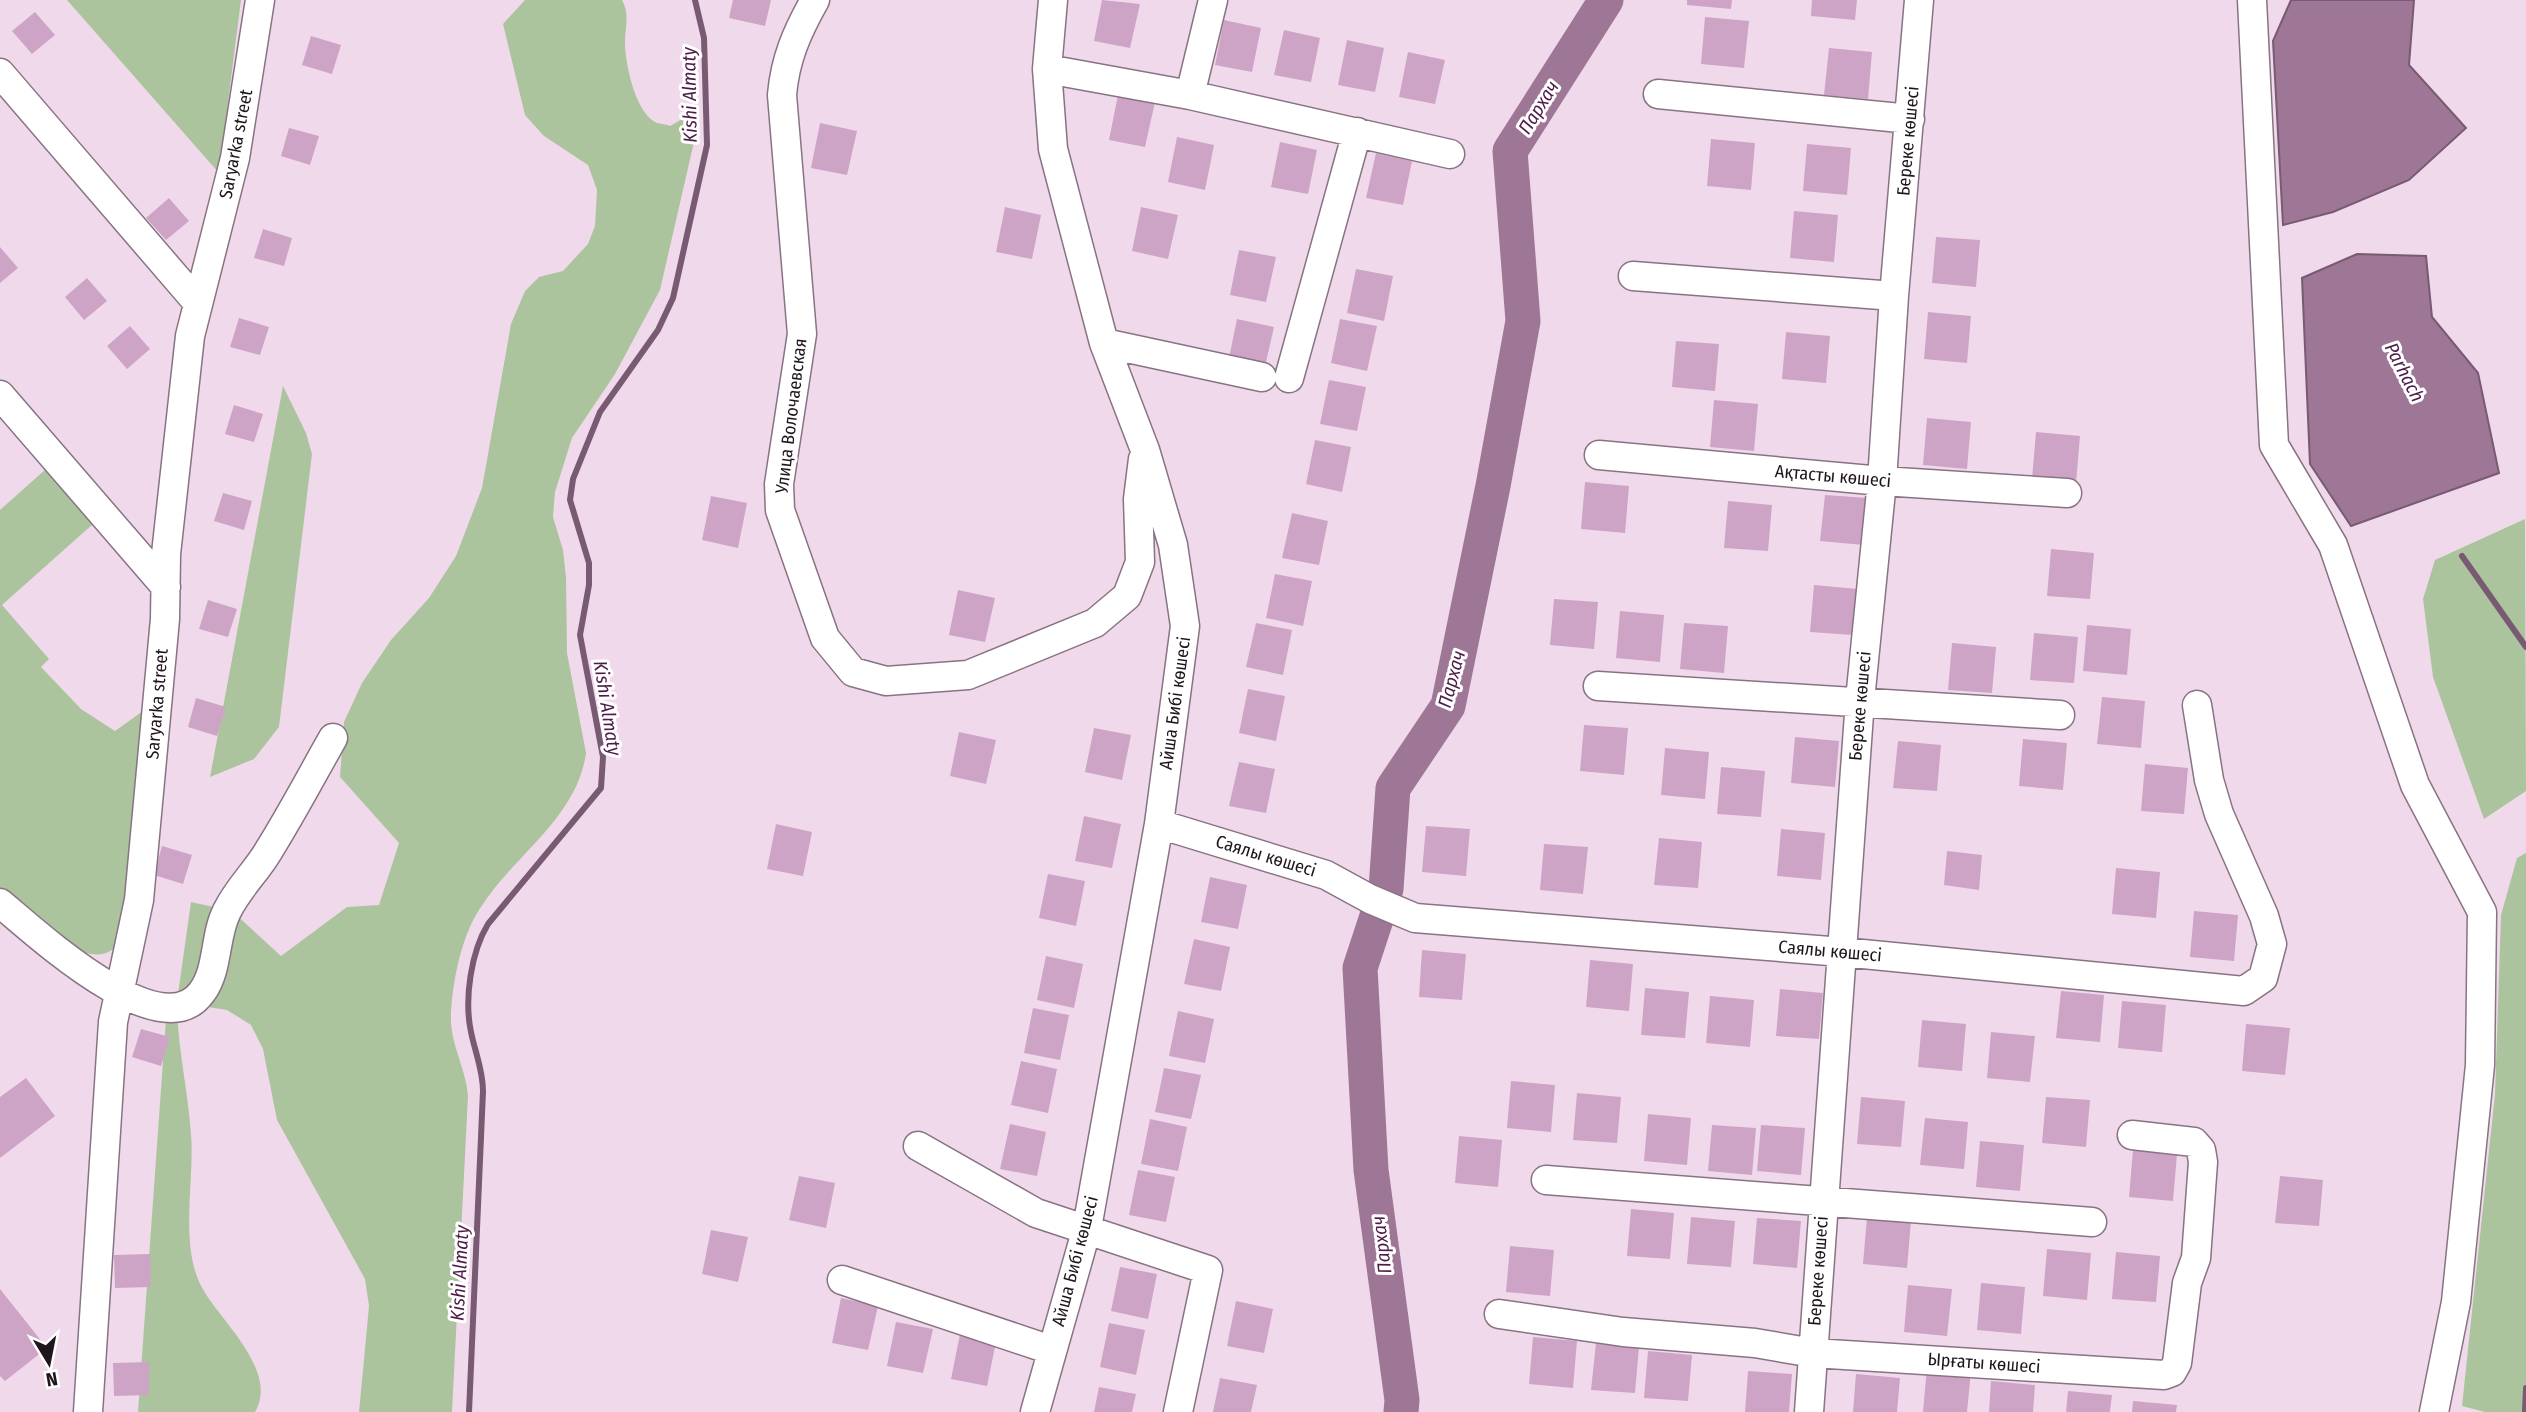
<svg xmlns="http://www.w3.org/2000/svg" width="2526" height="1412" font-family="'Fira Sans Condensed',sans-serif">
  <rect width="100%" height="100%" fill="#f1d9ec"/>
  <path fill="#acc49d" d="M67 0H241L219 173Z
    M525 0H622C630 15 625 26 625 42 625 63 635 111 655 122 659 124 666 124 670 126L684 118 697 100 694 142 660 290 615 374 572 438 555 492 553 517 563 550 566 577 567 653 586 753C577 819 512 856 479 910 461 938 453 980 451 1013 449 1042 466 1068 468 1096L452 1412H359L369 1306 365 1279 277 1120 263 1049 251 1025 227 1010 177 1002C177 1045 188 1090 191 1134 195 1181 178 1249 204 1291 222 1322 279 1372 255 1412H138L166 1019 177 1001 191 902 232 911 281 956 347 907 379 905 399 843 340 777 344 722 362 683 391 640 429 598 456 556 482 488 511 324 525 291 539 277 563 271 588 244 595 226 597 190 588 165 544 136 525 115 503 24Z
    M283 386 306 433 312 454 279 727 254 759 210 777Z
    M46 469 93 524 2 605 49 659 41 667 81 709 115 731 143 711 124 933C101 992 27 913 0 892V510Z
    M2525 519 2526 791 2484 819 2433 677 2423 599 2435 560Z
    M2526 853V1412H2485L2462 1406 2495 1094 2501 915 2517 858Z"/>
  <path fill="#9e7797" stroke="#785a72" stroke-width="2" d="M2291 0H2414L2409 65 2466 128 2409 180 2333 212 2283 225 2273 41Z
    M2357 254 2426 256 2432 317 2478 373 2499 473 2351 526 2310 464 2302 278Z"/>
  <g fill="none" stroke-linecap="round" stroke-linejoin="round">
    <path stroke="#785a72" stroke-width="6" d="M2462 556 2526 647
      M2525 1411 2526 1388
      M469 1412 483 1091C483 1070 475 1052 471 1032 464 999 471 952 488 924L601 788 603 757 580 635 589 585V563L570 500 573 479 600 412 658 330 673 298 707 145 704 38 695 0"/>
    <path stroke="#9e7797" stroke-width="35" d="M1401 1412 1402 1400 1371 1170 1360 968 1386 889 1393 788 1448 706 1493 486 1523 321 1510 151 1606 0"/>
  </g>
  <path fill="#cea4c6" d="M733 0H771L765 26 729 18Z
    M1102 0 1140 4 1130 48 1094 41Z
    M1687 0H1732L1731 9 1687 5Z
    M1812 0H1857L1855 20 1811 16Z
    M35 12 55 35 32 54 12 31Z
    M1705 17 1749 21 1744 68 1701 64Z
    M1224 20 1261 28 1252 72 1215 65Z
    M1284 30 1320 38 1311 82 1274 75Z
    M311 36 341 45 332 74 302 65Z
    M1347 40 1384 48 1375 92 1338 85Z
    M1829 48 1872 52 1868 99 1824 95Z
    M1408 52 1445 60 1435 104 1399 97Z
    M1118 95 1155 102 1145 147 1109 140Z
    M820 123 857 131 847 175 811 168Z
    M289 128 319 136 310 165 281 156Z
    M1177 137 1214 145 1205 190 1168 182Z
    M1711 139 1755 143 1751 190 1707 186Z
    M1280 142 1317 150 1308 194 1271 187Z
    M1807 144 1851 148 1847 195 1803 191Z
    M1376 153 1412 161 1403 205 1366 198Z
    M169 198 189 221 166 240 146 218Z
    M1005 207 1041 215 1032 259 996 252Z
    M1141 207 1178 215 1168 259 1132 251Z
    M1794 211 1838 215 1834 262 1790 258Z
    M263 229 292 238 284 266 254 258Z
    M1936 237 1980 240 1976 287 1932 283Z
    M0 247 18 268 0 283Z
    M1239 250 1276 257 1266 302 1230 295Z
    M1356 269 1393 276 1384 321 1347 313Z
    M87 278 107 301 84 320 65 297Z
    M1928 312 1971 316 1967 363 1924 359Z
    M239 318 269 327 260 355 230 347Z
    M1237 319 1274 327 1264 371 1228 363Z
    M1340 319 1377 326 1367 371 1331 363Z
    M130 326 150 349 127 369 107 346Z
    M1786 332 1830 336 1826 383 1782 379Z
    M1676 341 1719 344 1715 391 1672 387Z
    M1329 380 1366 387 1357 431 1320 424Z
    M1714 400 1758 404 1754 451 1710 447Z
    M234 405 263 414 254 442 225 434Z
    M1927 418 1971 422 1967 469 1923 465Z
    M2036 432 2080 436 2076 483 2032 479Z
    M1315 440 1351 447 1342 492 1306 484Z
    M1585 482 1629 486 1625 533 1581 529Z
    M223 493 252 501 244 530 214 521Z
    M1825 495 1868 498 1864 545 1820 541Z
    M711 496 747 503 738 548 702 540Z
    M1728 501 1772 505 1768 551 1724 548Z
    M1292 513 1328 521 1319 565 1282 558Z
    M2051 549 2094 553 2090 599 2047 596Z
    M1275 574 1312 581 1303 626 1266 618Z
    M1814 585 1857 589 1853 635 1810 632Z
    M958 590 995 598 985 642 949 635Z
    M1554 599 1598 602 1594 649 1550 645Z
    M208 600 237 609 228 637 199 629Z
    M1620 611 1664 615 1660 662 1616 658Z
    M1256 623 1292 630 1283 675 1246 667Z
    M1684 623 1728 626 1724 673 1680 669Z
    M2087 625 2131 629 2127 675 2083 671Z
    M2034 633 2078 637 2074 683 2030 680Z
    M1952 643 1996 647 1992 693 1948 690Z
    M1248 689 1285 696 1276 741 1239 733Z
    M2102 697 2145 701 2141 748 2097 744Z
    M196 698 226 707 217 736 188 727Z
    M1584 725 1628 728 1624 775 1580 771Z
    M1094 728 1131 735 1122 780 1085 772Z
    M959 732 996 740 986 784 950 776Z
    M1795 737 1839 741 1835 787 1791 783Z
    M2023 739 2067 743 2063 790 2019 786Z
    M1898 741 1941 745 1937 791 1893 788Z
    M1665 748 1709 752 1705 799 1661 795Z
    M1239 762 1275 769 1266 813 1229 806Z
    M2145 764 2188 768 2184 814 2141 811Z
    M1721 767 1765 771 1761 817 1717 814Z
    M1084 816 1121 824 1112 868 1075 861Z
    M776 824 812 832 803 876 767 869Z
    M1426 826 1470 829 1466 876 1422 872Z
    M1781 829 1825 833 1821 880 1777 876Z
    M1659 838 1702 842 1698 888 1654 885Z
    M1544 844 1588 847 1583 894 1540 890Z
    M162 846 192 855 183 884 154 875Z
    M1947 851 1982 855 1979 890 1944 885Z
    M2116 868 2160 872 2156 918 2112 914Z
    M1048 874 1085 881 1076 926 1039 918Z
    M1210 877 1247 885 1238 929 1201 922Z
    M2194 911 2238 915 2234 961 2190 957Z
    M1194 939 1230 947 1221 991 1184 984Z
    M1422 950 1466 954 1462 1000 1419 997Z
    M1046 956 1083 964 1074 1008 1037 1000Z
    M1590 960 1633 964 1629 1011 1586 1007Z
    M1645 988 1689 992 1685 1038 1641 1035Z
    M1780 989 1823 993 1819 1039 1776 1036Z
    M2061 991 2104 995 2100 1042 2056 1038Z
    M1710 996 1754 1000 1750 1047 1706 1043Z
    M2122 1001 2166 1005 2162 1052 2118 1048Z
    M1033 1008 1069 1015 1060 1060 1024 1053Z
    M1178 1011 1214 1019 1205 1063 1169 1056Z
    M1922 1020 1966 1024 1962 1071 1918 1067Z
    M2246 1024 2290 1028 2285 1075 2242 1071Z
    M141 1029 170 1037 161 1066 132 1057Z
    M1991 1032 2035 1036 2030 1082 1987 1078Z
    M1021 1061 1057 1069 1048 1113 1011 1105Z
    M1164 1068 1201 1075 1191 1119 1155 1112Z
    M26 1078 55 1116 0 1158V1097Z
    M1511 1081 1555 1085 1551 1132 1507 1128Z
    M1577 1093 1621 1097 1617 1143 1573 1140Z
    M1861 1097 1905 1101 1901 1147 1857 1144Z
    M2046 1097 2090 1100 2086 1147 2042 1143Z
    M1648 1114 1691 1118 1687 1165 1644 1161Z
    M1925 1118 1968 1122 1964 1169 1920 1165Z
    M1150 1119 1187 1127 1178 1171 1141 1164Z
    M1010 1124 1046 1132 1037 1176 1000 1169Z
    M1712 1125 1756 1128 1752 1175 1708 1171Z
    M1761 1125 1805 1128 1801 1175 1757 1171Z
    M1459 1136 1502 1140 1498 1187 1455 1183Z
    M1980 1141 2024 1145 2020 1191 1976 1187Z
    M2133 1150 2177 1154 2173 1201 2129 1197Z
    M1138 1170 1175 1177 1166 1222 1129 1215Z
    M799 1176 835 1183 826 1228 789 1220Z
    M2280 1176 2323 1180 2319 1226 2275 1223Z
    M1631 1209 1674 1213 1670 1259 1627 1256Z
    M1691 1217 1735 1221 1731 1267 1687 1264Z
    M1867 1217 1911 1221 1907 1268 1863 1264Z
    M1757 1218 1801 1221 1797 1268 1753 1264Z
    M711 1230 748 1237 738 1282 702 1274Z
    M1510 1246 1554 1250 1550 1296 1506 1292Z
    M2047 1249 2091 1253 2087 1300 2043 1296Z
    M2116 1252 2160 1256 2156 1302 2112 1299Z
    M150 1254 151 1287 115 1288 114 1255Z
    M1120 1267 1157 1274 1148 1319 1111 1311Z
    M1981 1283 2025 1287 2021 1334 1977 1330Z
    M1908 1285 1952 1289 1947 1336 1904 1332Z
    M0 1289 47 1348 5 1381 0 1376Z
    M841 1298 878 1306 868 1350 832 1343Z
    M1236 1301 1273 1309 1264 1353 1227 1346Z
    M896 1322 933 1329 923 1373 887 1366Z
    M1109 1323 1145 1330 1136 1375 1100 1367Z
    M960 1334 996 1342 987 1386 951 1379Z
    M1533 1337 1577 1341 1573 1388 1529 1384Z
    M1596 1343 1639 1347 1635 1393 1591 1390Z
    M1648 1351 1692 1355 1688 1401 1644 1398Z
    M149 1362V1395L114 1396 113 1363Z
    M1927 1367 1971 1371 1967 1412H1923Z
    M1748 1371 1792 1374 1789 1412H1745Z
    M1856 1374 1900 1378 1897 1412H1853Z
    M1220 1378 1257 1385 1251 1412H1213Z
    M1991 1381 2035 1385 2033 1412H1989Z
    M1099 1387 1136 1394 1132 1412H1094Z
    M2068 1391 2112 1395 2110 1412H2066Z
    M2133 1401 2177 1405 2176 1412H2132Z"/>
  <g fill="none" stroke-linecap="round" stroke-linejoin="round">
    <defs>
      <path id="minor" d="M815 0C797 32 785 59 782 95L802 334 779 484 780 510 825 638 853 672 886 681 968 675 1095 623 1127 596 1140 562 1138 499 1143 459
        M2252 0 2274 445 2333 545 2415 785 2482 912 2480 1065 2456 1302 2434 1412
        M1047 69 1190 95 1450 154
        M0 73 197 302
        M1658 94 1910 119
        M1190 95 1213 0
        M1633 276 1894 296
        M1104 343 1262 377
        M1289 378 1357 132
        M0 395 166 587
        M1599 455 1882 481 2067 493
        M1598 686 2060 715
        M1159 824 1326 875 1370 899 1415 918 1842 952 2244 991 2263 978 2272 944 2264 916 2219 814 2209 780 2197 705
        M0 903C34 931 161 1050 202 992 219 969 214 936 227 911 238 888 257 871 269 850 292 813 312 775 333 738
        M918 1146 1036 1213 1208 1270 1178 1412
        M1546 1180 2092 1222
        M842 1280 1051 1350
        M1499 1314 1623 1332 1755 1343 1813 1353 2164 1375 2172 1372 2177 1363 2187 1283 2196 1258 2203 1162 2201 1150 2194 1142 2132 1135
        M88 1412 113 1022 139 900 165 619 166 554 190 336 235 158 260 0
        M1035 1412 1087 1228 1159 824 1185 626 1173 545 1145 450 1104 343 1053 149 1047 69 1053 0
        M1809 1412 1860 700 1882 481 1894 296 1919 0"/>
    </defs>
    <use href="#minor" stroke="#887383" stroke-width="31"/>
    <use href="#minor" stroke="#fff" stroke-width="28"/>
  </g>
  <g text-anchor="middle" stroke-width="6" stroke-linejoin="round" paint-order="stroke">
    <g font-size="18" fill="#1e161c" stroke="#fff">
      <text transform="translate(1908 141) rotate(-85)" y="6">Береке көшесі</text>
      <text transform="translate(236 144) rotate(-79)" y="6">Saryarka street</text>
      <text transform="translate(791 416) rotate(-83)" y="6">Улица Волочаевская</text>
      <text transform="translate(1833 476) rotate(5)" y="6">Ақтасты көшесі</text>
      <text transform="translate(1175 703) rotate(-82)" y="6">Айша Бибі көшесі</text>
      <text transform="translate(157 704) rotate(-85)" y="6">Saryarka street</text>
      <text transform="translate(1860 706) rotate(-85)" y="6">Береке көшесі</text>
      <text transform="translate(1266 856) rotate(17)" y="6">Саялы көшесі</text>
      <text transform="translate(1830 951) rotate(5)" y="6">Саялы көшесі</text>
      <text transform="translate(1075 1261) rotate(-75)" y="6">Айша Бибі көшесі</text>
      <text transform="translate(1818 1271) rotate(-86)" y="6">Береке көшесі</text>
      <text transform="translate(1984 1363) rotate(4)" y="6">Ырғаты көшесі</text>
    </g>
    <g font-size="19" font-style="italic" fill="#4d1b47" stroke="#fff">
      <text transform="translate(689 95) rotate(-91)" y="7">Kіshі Almaty</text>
      <text transform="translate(1538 107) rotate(-58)" y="7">Пархач</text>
      <text transform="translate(2405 372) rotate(63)" y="7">Parhach</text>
      <text transform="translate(1451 679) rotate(-75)" y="7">Пархач</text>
      <text transform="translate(608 708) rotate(81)" y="7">Kіshі Almaty</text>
      <text transform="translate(1381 1245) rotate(-97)" y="7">Пархач</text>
      <text transform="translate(459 1273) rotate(-87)" y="7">Kіshі Almaty</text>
    </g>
  </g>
  <g transform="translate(49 1363) rotate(170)" stroke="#ffffff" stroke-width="5" paint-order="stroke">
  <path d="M0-5L12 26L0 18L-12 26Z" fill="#1e161c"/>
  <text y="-10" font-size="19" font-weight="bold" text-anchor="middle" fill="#1e161c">N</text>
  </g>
</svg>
